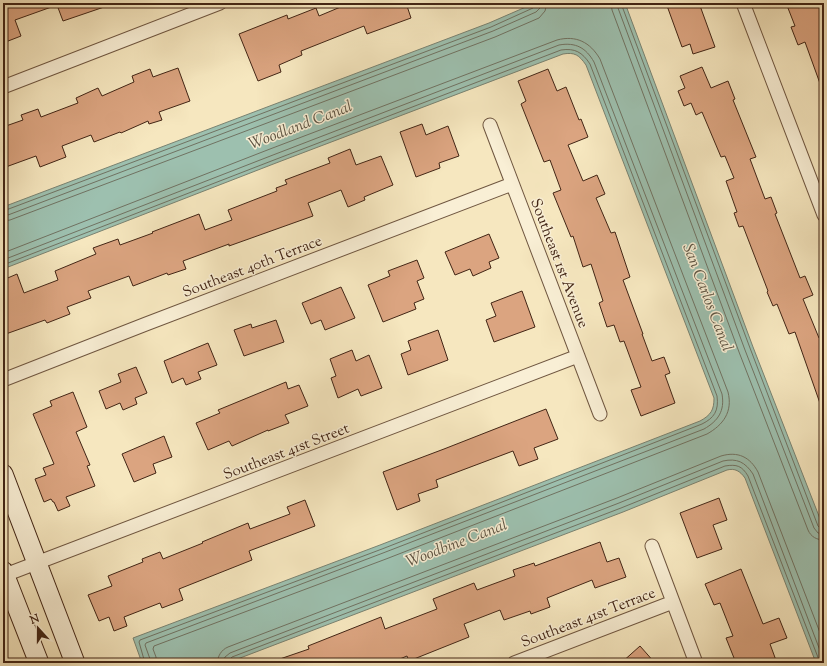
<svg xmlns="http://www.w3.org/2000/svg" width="827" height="666" font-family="'Sorts Mill Goudy',serif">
  <rect width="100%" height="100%" fill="#f6e7bf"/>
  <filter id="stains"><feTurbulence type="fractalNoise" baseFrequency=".005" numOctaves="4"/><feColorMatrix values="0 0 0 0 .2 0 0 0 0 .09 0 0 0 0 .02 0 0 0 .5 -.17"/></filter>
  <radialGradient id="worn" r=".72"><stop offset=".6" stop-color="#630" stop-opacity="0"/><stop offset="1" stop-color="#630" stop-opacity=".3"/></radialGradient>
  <path fill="#9dc0af" stroke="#798271" d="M535 3H625L753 347 824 529V663H816L745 478C740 471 735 468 727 470L623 512 227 663H142L133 638 380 545 700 421C711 415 714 410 714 398L586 65C579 55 575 52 563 54L276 163 3 269V207L489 23Z"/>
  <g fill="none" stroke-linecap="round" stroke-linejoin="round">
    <path stroke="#707262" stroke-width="1" d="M611 3 612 10 739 352 808 530C811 537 817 540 824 540
      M617 3 618 8 745 350 814 528 818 533 824 534
      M622 3V6L750 348 818 526 821 529H824
      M3 210H6L491 27 533 8 535 6 536 3
      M3 215H8L493 31 536 12 540 8 541 3
      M3 221 10 220 495 37 539 18 545 11 547 3
      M3 253 270 149 557 40C576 35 590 42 600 59L728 392C733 412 723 425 707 434L386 559 154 646 153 649 156 657V663
      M3 260 273 155 559 45C576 42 586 48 594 62L722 394C725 411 718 421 704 429L383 553 146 643 145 645 150 659V663
      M3 265 274 160 561 50C575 48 582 52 590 64L717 396C719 411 714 418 702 424L382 549 140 640 139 642 145 663
      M217 663C218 656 221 650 228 647L617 498 721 456C738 451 750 457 758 472L824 643
      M223 663 225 657 230 653 619 503 723 461C737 458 745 462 753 474L824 661
      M228 663 229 660 232 657 621 508 725 466C737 464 742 466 748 476L819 660V663"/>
  </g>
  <path fill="#dba480" stroke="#422515" d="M3 3H110V5L63 21 57 5 15 20 21 36 3 43Z
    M350 3H406L411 18 367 34 364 26 301 51 302 55 279 65 281 72 258 81 239 34 287 15 288 19 316 8 319 16Z
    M666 3H699L715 47 693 54 690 44 682 47Z
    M786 3H824V89H822L805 42 798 45 791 27 795 26Z
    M702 67 711 88 728 81 735 99 733 100 756 157 750 159 765 199 771 197 777 213 775 214 800 278 805 276 813 295 803 299 819 338 821 337 824 346V408L822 409 795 332 789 334 777 304 773 306 767 292 768 291 743 226 739 227 734 213 737 212 726 181 734 178 725 156 721 157 702 112 696 115 691 103 684 106 678 91 685 88 680 76Z
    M178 68 190 101 159 112 162 120 149 124 148 121 121 133 120 132 94 142 91 135 62 146 66 157 40 167 36 156 3 168V127L23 120 21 115 38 109 41 117 78 103 76 98 98 88 102 96 134 82 132 76 150 69 153 77Z
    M548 69 557 91 566 87 579 120 581 119 588 137 568 145 583 181 597 175 605 194 596 198 611 233 615 232 630 277 623 280 643 334H642L652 361 664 357 670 373 665 375 675 403 641 416 631 390 641 387 624 341 620 342 614 325 607 327 599 303 603 301 591 264 583 267 573 236 571 237 553 193 561 190 550 160 544 162 521 104 526 101 518 81Z
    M422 124 426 135 448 126 459 156 439 163 440 168 416 177 400 132Z
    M350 149 356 165 381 156 393 185 364 197 365 200 348 207 341 190 308 203 313 216 229 246V244L183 261 186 269 168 275 167 273 133 286 129 276 88 291 91 298 67 307 70 314 47 323 45 320 3 335V280L17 274 24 293 58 280 55 271 96 254 93 248 118 239 120 245 153 233 152 232 199 214 205 230 232 220 228 210 277 191 276 188 287 184 285 180 330 163 328 158Z
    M489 234 499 258 489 262 491 268 473 276 470 269 455 275 445 252Z
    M417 260 424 278 417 281 424 299 414 303 416 309 383 322 368 285 390 276 388 271Z
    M341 287 355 318 325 330 321 320 311 324 302 303Z
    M522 291 535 327 494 342 486 320 496 316 491 303Z
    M276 320 284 342 244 356 234 330 251 324 252 328Z
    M438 330 448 360 408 375 401 354 411 350 408 341Z
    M208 343 217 365 198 372 201 379 186 385 183 378 172 383 164 361Z
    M352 350 356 361 369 355 382 388 361 396 358 389 338 398 331 378 336 376 330 359Z
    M136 367 147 393 135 398 137 404 123 410 120 403 106 409 99 391 121 382 118 374Z
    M286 382 288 389 299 385 308 406 285 415 289 423 268 431V430L232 446 229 441 208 450 196 423 220 413 218 410Z
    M73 392 87 427 76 432 90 465 87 466 95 486 66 497 70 506 58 511 54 502H53L51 499 44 502 35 479 46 475 43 468 54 464 33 414 52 406 50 401Z
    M546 409 558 439 534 448 538 459 519 466 513 451 436 480 438 487 418 494 420 501 397 510 383 472 444 449Z
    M164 436 172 457 153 464 156 473 134 482 122 454Z
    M719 498 727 520 713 525 722 549 697 558 680 513Z
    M305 500 315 526 249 551 252 560 179 589 183 600 162 608 160 603 124 617 127 626 114 631 109 617 99 621 88 595 112 586 108 576 143 562 142 559 160 552 163 559 203 543 202 542 248 523 250 529 290 514 287 507Z
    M600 542 607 562 619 558 626 577 595 588 592 580 547 598 550 607 531 614 530 611 504 620 500 610 464 624 469 637 409 661 407 656 390 663H275L274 661 309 649 308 646 381 617 385 629 437 609 433 599 474 583 477 590 515 576 513 570 534 563 535 566Z
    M741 569 763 624 779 618 787 638 770 644 777 663H736L726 638 733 636 720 603 714 605 705 584Z
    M640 646 655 663H621Z"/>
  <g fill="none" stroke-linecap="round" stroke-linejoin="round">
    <defs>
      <path id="minor" d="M743 3 824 215
        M3 87 220 3
        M490 125 600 414
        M3 380 146 324 512 184
        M652 546 696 663
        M5 575 578 356
        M514 663 673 602"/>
      <path id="secondary" d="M3 474 75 663
        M3 571 39 663"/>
    </defs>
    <use href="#minor" stroke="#6f5640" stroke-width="15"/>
    <use href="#secondary" stroke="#422515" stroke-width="21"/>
    <use href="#minor" stroke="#f9efd5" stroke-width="13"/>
    <use href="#secondary" stroke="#f9efd5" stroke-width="19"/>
  </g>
  <g text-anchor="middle" stroke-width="3" stroke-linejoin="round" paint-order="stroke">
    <g font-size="15" fill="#422515" stroke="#f9efd5">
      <text transform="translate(560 263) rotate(69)" y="5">Southeast 1st Avenue</text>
      <text transform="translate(252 266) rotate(-21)" y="5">Southeast 40th Terrace</text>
      <text transform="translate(286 451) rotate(-21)" y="5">Southeast 41st Street</text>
      <text transform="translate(588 617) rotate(-21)" y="5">Southeast 41st Terrace</text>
    </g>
    <g font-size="16" font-style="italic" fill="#5d5443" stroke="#f9efd5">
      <text transform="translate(300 124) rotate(-21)" y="6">Woodland Canal</text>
      <text transform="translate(709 297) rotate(69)" y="6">San Carlos Canal</text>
      <text transform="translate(456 542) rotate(-21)" y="6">Woodbine Canal</text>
    </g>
  </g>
  <rect width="827" height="666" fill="none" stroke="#f6e7bf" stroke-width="16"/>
  <rect x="4" y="4" width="819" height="658" fill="none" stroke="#422515" stroke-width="2"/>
  <rect x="8" y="8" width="811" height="650" fill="none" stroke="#422515"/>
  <g transform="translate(38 628) rotate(339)" stroke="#f9efd5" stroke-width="3" paint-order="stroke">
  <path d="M0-3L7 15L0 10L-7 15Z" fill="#422515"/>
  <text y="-6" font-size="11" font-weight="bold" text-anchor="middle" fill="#422515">N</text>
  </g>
  <rect width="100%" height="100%" filter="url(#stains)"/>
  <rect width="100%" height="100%" fill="url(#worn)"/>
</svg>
